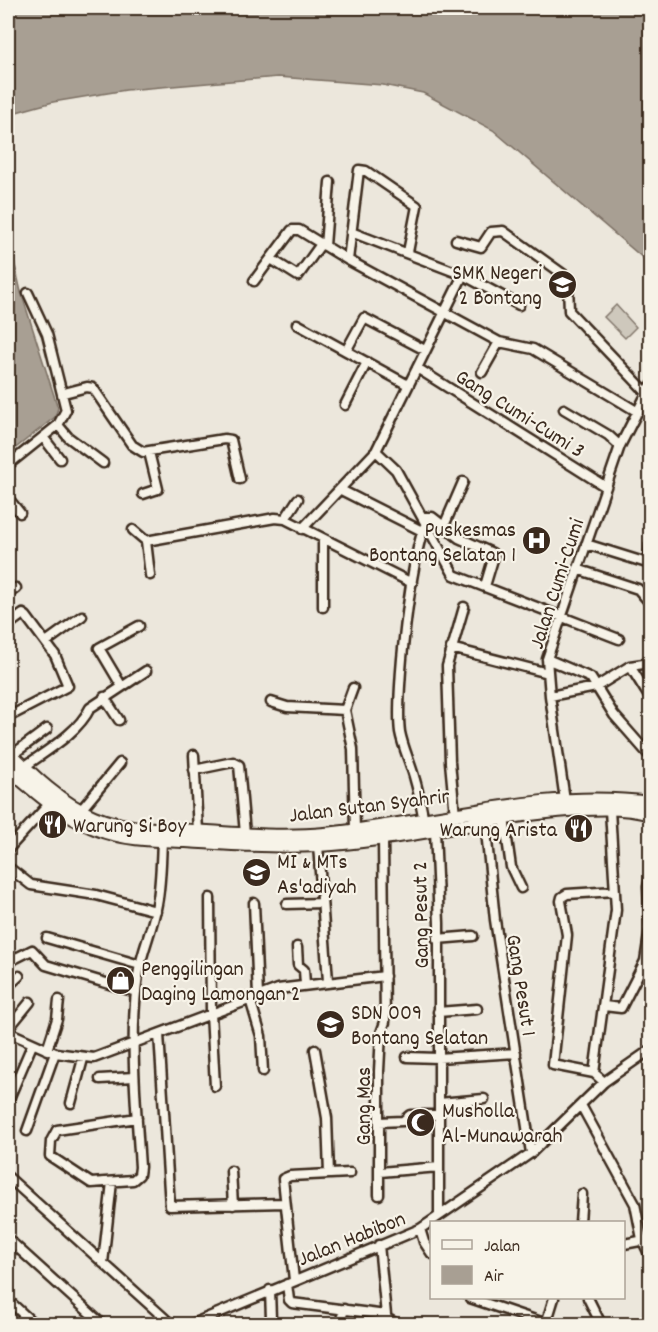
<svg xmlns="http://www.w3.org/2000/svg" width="658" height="1332" font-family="Dekko,sans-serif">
  <rect width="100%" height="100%" fill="#ece7dc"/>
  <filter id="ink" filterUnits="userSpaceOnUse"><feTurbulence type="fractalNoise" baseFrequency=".0167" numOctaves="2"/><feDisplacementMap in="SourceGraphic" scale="12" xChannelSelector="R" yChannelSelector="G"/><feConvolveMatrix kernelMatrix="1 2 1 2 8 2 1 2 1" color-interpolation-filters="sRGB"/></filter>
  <g filter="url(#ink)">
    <path fill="#cec8bc" stroke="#84796d" stroke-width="1.5" d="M616 305 636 327 625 338 604 317Z"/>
    <path fill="#a89f93" stroke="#7c7064" stroke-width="1.5" d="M8 8H650V264L493 130 423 93 383 85 278 77 126 90 53 102 13 113 8 117Z
      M8 234 21 292 58 408 55 417 8 454Z"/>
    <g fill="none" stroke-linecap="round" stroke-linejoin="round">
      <defs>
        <path id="street" d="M351 232 463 275 519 305
          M456 240 481 247 491 232 503 231 563 274 568 284 569 311 647 393
          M325 246 330 182
          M408 252 417 206 366 171 359 170 348 260 499 342 533 349 638 412
          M271 259 298 276 321 244
          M463 275 376 451 396 470 454 575 619 639
          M254 281 292 230H299L348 260
          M297 324 408 385
          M346 351 364 318 425 350
          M417 368 606 487
          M482 372 499 342
          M64 393 87 387 93 388 132 445 143 452 224 439 231 440 240 479
          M345 405 367 362
          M564 409 608 435 620 446
          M58 425 68 437 103 463
          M43 437 60 459
          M8 465 58 425 66 410 47 334 28 293
          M341 490 422 531
          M143 494 158 489 149 452
          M8 498 20 513
          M423 517H432L459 538 492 553 494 556 485 586
          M285 519 298 499
          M444 526 463 482
          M302 529 376 451
          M133 530 146 541 150 575
          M146 541 275 518 285 519 412 583
          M586 544 650 564
          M648 564 650 544
          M577 569 638 589 650 603
          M8 594 16 588
          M323 607V540
          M8 625 23 614 26 616 55 655 68 686 8 717
          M46 642 82 616
          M451 648 548 673
          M547 659 591 678 614 715 650 756
          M630 666 650 698
          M121 685 99 648 139 626
          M353 688 345 710 353 749 355 830
          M550 696 596 687 630 666 650 663
          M104 697 119 720
          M271 702 287 707 345 710
          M12 755 47 729
          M194 755 198 831
          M24 767C46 751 78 733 90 708L146 671
          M194 770 233 762 239 765 245 834
          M565 800 550 696 547 659 620 446 650 387
          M81 810 120 763
          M455 815 450 762 447 666 464 607
          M504 818 511 867 521 888
          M424 820C421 807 419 793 415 780 411 764 403 748 400 732 395 696 411 553 426 523
          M485 821 495 920 531 1153
          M435 830 439 923V1215
          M318 845 328 981
          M8 849 50 803
          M8 867 31 885 96 895 156 911
          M210 898 211 1013 215 1086
          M254 903 258 996
          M287 904 322 903
          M47 938 140 965
          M437 939 473 936
          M297 947 298 965 304 970 305 984
          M8 951 14 959 8 965
          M14 959 32 950 46 965 136 992
          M8 986 19 976
          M250 999 261 1036 263 1071
          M604 1006 621 1008 645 961 650 929 648 887 650 878
          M438 1012 477 1009
          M8 1029 30 1002
          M8 1032 55 1053 94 1058 278 989 385 976
          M159 1034 170 1206 284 1203
          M47 1050 57 1019 59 1000
          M315 1050 327 1118 329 1174
          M407 1057 438 1058 516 1053
          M594 1073 616 910 610 810
          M100 1079 134 1077
          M604 1082 594 1073 553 1065 567 935 561 901 562 897 567 894 615 891
          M8 1101 32 1045
          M71 1103 83 1059
          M439 1103 484 1099
          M582 1107 635 1204 642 1239 650 1256
          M137 1118 57 1130 51 1141 50 1156 91 1183 133 1180 139 1175 140 1167C136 1103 129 1038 138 975 142 950 153 928 157 904 161 883 161 861 162 840
          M379 1122 403 1121 410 1115H439
          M27 1131 55 1053
          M231 1171 233 1205
          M380 1172 439 1167
          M8 1177 171 1324
          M379 1195V1071L381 1033 385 1022 383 838
          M580 1222 582 1194
          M420 1229 424 1242 432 1254
          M8 1239 102 1324
          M624 1244 650 1239
          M379 1245 386 1315 383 1324
          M103 1263 112 1182
          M294 1280 283 1179 290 1176 350 1173
          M287 1284 289 1300 292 1303 386 1315
          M470 1298 547 1324
          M588 1298 601 1324
          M8 1300 34 1324
          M386 1318 397 1324
          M192 1324 420 1229 531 1153 604 1082 650 1050
          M269 1324 271 1319 270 1290
          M340 1324 344 1309
          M546 1324 554 1298"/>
        <path id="secondary" d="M8 751C33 776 61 804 94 817 125 830 160 829 193 831 237 834 281 838 325 834 433 824 541 788 650 803
          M8 768C35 792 62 816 97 829 123 840 158 840 186 841 230 844 274 847 318 845 367 842 417 833 466 825 511 816 608 800 650 814"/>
      </defs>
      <use href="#street" stroke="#3b2a1e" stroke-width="13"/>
      <use href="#secondary" stroke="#3b2a1e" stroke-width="16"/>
      <use href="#street" stroke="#f7f3e8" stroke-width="8"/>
      <use href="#secondary" stroke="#f7f3e8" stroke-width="12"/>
    </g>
  </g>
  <defs>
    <symbol id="school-disc" viewBox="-11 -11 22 22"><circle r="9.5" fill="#3b2a1e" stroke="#f7f3e8"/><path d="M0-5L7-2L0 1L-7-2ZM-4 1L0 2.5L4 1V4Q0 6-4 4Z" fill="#fff"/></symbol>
    <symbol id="hospital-disc" viewBox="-11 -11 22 22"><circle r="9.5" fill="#3b2a1e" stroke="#f7f3e8"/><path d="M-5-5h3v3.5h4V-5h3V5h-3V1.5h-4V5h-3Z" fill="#fff"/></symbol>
    <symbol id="restaurant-disc" viewBox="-11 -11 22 22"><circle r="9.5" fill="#3b2a1e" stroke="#f7f3e8"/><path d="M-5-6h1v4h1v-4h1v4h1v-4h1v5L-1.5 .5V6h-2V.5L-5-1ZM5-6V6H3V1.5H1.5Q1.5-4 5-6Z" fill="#fff"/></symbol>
    <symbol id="shop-disc" viewBox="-11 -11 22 22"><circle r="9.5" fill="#3b2a1e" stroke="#f7f3e8"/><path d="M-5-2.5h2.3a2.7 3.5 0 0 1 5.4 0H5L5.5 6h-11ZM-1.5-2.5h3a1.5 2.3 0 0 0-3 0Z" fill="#fff"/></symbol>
    <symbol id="mosque-disc" viewBox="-11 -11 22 22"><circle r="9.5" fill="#3b2a1e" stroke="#f7f3e8"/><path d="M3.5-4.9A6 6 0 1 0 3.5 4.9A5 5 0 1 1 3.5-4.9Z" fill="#fff"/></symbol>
  </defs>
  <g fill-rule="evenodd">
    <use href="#school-disc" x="546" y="268" width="33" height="33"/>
    <use href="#hospital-disc" x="520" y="524" width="33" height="33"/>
    <use href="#restaurant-disc" x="36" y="808" width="33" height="33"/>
    <use href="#restaurant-disc" x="562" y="812" width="33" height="33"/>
    <use href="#school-disc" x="240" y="856" width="33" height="33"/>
    <use href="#shop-disc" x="104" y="964" width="33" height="33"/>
    <use href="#school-disc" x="314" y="1008" width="33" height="33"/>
    <use href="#mosque-disc" x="404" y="1106" width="33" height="33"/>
  </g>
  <g text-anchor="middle" stroke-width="4.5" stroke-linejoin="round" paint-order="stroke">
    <g font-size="22" fill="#3b2a1e" stroke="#f7f3e8" text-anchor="start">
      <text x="542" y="279" text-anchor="end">SMK Negeri<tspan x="542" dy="25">2 Bontang</tspan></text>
      <text x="516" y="536" text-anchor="end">Puskesmas<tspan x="516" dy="25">Bontang Selatan 1</tspan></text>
      <text x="73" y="832">Warung Si Boy</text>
      <text x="557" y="836" text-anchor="end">Warung Arista</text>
      <text x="277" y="868">MI &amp; MTs<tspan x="277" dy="25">As'adiyah</tspan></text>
      <text x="141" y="975">Penggilingan<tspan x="141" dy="25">Daging Lamongan 2</tspan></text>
      <text x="351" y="1019">SDN 009<tspan x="351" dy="25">Bontang Selatan</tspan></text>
      <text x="442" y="1117">Musholla<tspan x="442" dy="25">Al-Munawarah</tspan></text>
    </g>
    <g font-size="22" fill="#3b2a1e" stroke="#f7f3e8">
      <text transform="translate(521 412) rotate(32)" y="8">Gang Cumi-Cumi 3</text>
      <text transform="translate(555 583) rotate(-72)" y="8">Jalan Cumi-Cumi</text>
      <text transform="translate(369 804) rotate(-7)" y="8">Jalan Sutan Syahrir</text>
      <text transform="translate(419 915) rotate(-91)" y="8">Gang Pesut 2</text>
      <text transform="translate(523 985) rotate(81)" y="8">Gang Pesut 1</text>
      <text transform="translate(362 1106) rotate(-90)" y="8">Gang Mas</text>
      <text transform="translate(351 1237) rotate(-22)" y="8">Jalan Habibon</text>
    </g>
  </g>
  <rect width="658" height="1332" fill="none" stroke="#f7f3e8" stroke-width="30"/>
  <rect x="15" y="15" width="628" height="1302" fill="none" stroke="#3b2a1e" stroke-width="2" filter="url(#ink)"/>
  <rect x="430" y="1221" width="195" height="78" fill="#f7f3e8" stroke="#aca397" stroke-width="1.5"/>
  <rect x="442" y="1240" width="30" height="9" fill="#f7f3e8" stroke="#aca397" stroke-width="1.5"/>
  <text x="484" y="1251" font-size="18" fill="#3b2a1e">Jalan</text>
  <rect x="442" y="1266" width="30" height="18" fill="#a89f93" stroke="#aca397" stroke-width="1.5"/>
  <text x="484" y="1281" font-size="18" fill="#3b2a1e">Air</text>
</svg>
